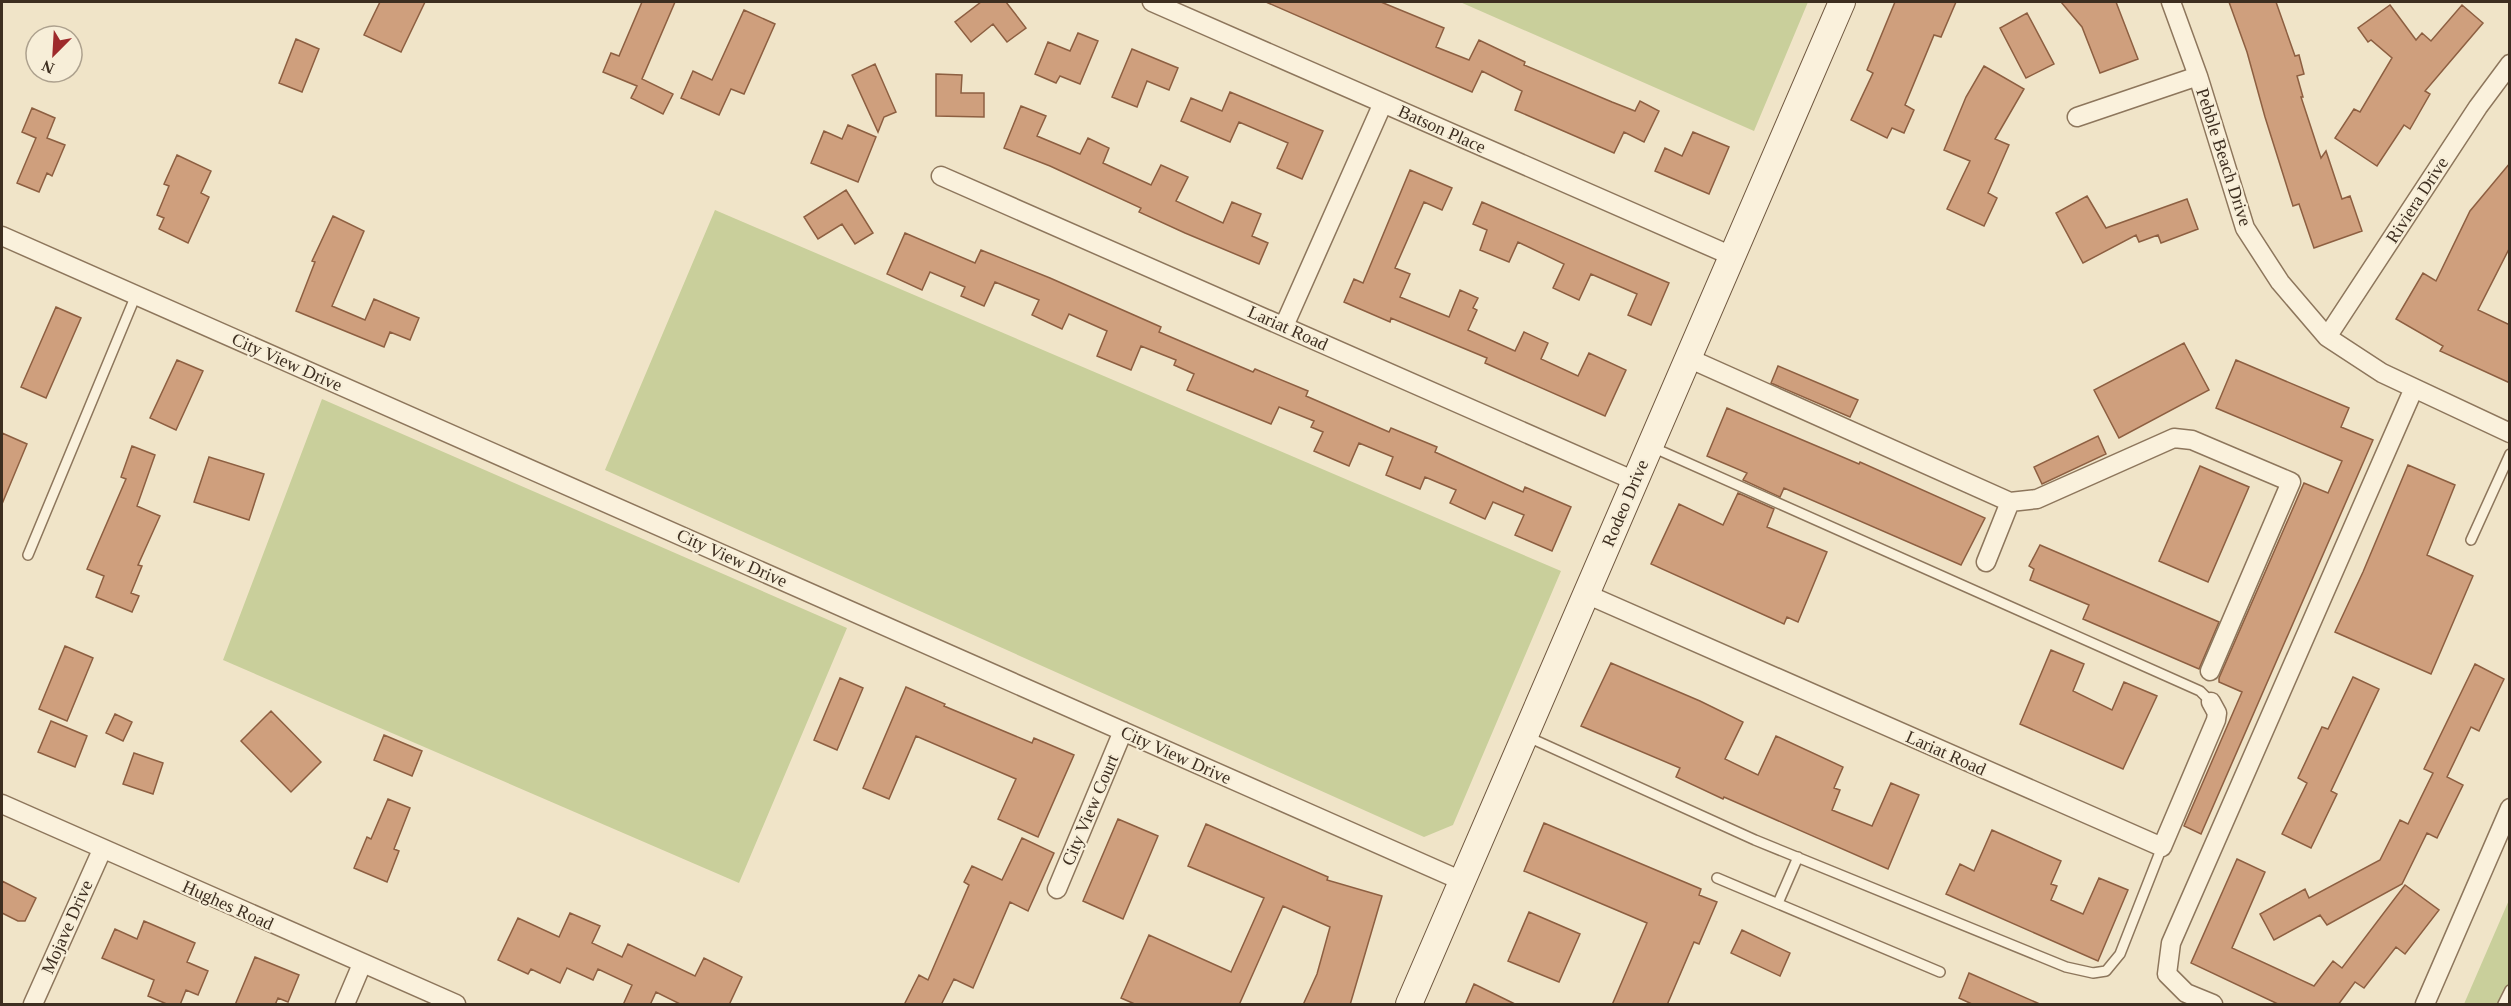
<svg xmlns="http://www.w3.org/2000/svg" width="2511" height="1006" font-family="Georgia,serif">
  <rect width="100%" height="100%" fill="#f0e4c8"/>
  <path fill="#c9cf9b" d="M1460 2H1808L1754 131Z
    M715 210 1561 571 1453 825 1424 837 605 470Z
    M322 399 847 628 739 883 223 660Z
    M2509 900V1004H2464Z"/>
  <path fill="#cf9f7d" stroke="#8d5f41" stroke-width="1.5" d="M380 2H425L401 52 364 35Z
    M642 2H675L642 79 673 94 663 114 631 98 637 86 603 72 611 53 619 56Z
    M981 2H1006L1026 28 1007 42 993 24 971 42 955 22Z
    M1266 2H1381L1444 28 1436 47 1469 60 1479 40 1525 62 1524 65 1612 102 1635 111 1640 101 1659 111 1644 142 1624 132 1614 153 1515 110 1522 91 1482 71 1472 92Z
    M1895 2H1956L1941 37 1934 35 1905 105 1914 110 1904 133 1892 128 1887 138 1851 120 1873 73 1867 70Z
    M2061 2H2116L2138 59 2100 73 2082 27Z
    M2229 2H2276L2295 56 2299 55 2304 74 2297 76 2303 97H2301L2321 158 2326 151 2342 199 2350 196 2362 231 2314 248 2299 204 2293 206 2265 117 2247 52Z
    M2390 5 2416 40 2422 33 2431 41 2462 5 2483 23 2425 91 2430 94 2410 129 2404 125 2377 166 2335 138 2354 109 2360 112 2392 58 2371 40 2368 42 2358 28Z
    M744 10 775 24 744 94 731 89 719 115 681 98 693 71 712 80Z
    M2027 13 2054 64 2026 78 2000 28Z
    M1078 33 1098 41 1080 84 1060 76 1056 83 1035 74 1048 42 1070 51Z
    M296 39 319 49 302 92 279 83Z
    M1132 49 1178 68 1169 90 1147 81 1137 107 1112 97Z
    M875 64 896 112 884 117 878 132 852 75Z
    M1984 66 2024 89 1995 139 2009 145 1988 193 1997 198 1984 226 1947 209 1970 161 1944 150 1966 97Z
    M936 74 962 75 961 93H984V117L936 116Z
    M1230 92 1323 131 1302 179 1277 168 1288 143 1239 122 1230 142 1181 121 1191 98 1222 111Z
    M1021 106 1046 116 1037 136 1080 154 1088 138 1109 148 1103 163 1151 185 1161 165 1188 177 1176 201 1223 223 1232 202 1261 214 1252 236 1268 243 1259 264 1185 233 1139 212 1141 208 1050 166 1004 148Z
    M32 108 55 118 47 138 65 145 52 176 47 173 39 192 17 183 36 138 22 132Z
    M848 125 876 137 858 182 811 163 824 131 842 139Z
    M1693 132 1729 147 1709 194 1655 171 1665 148 1682 156Z
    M177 155 211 171 201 193 209 197 188 243 159 229 164 218 157 215 169 186 164 184Z
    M2510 163V247L2478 310 2510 325V383L2440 351 2443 346 2396 319 2423 273 2436 281 2470 211Z
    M1410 170 1452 188 1442 210 1424 202 1395 268 1410 274 1400 297 1449 317 1460 290 1478 298 1473 308 1477 310 1468 330 1515 351 1524 332 1548 343 1541 359 1578 376 1589 353 1626 370 1605 416 1485 363 1487 358 1391 318 1390 322 1344 302 1354 279 1363 283Z
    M846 190 873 233 855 244 842 224 818 239 804 217Z
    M2087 196 2106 228 2187 199 2198 229 2161 243 2158 235 2139 242 2136 235 2083 263 2056 213Z
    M1482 202 1669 283 1651 325 1628 315 1637 294 1591 274 1579 300 1553 288 1564 264 1518 242 1509 262 1480 250 1487 230 1473 224Z
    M333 216 364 231 332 306 365 320 374 299 419 318 410 340 390 332 384 347 296 311 315 262 312 261Z
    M905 233 975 263 981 250 1050 278 1161 327 1159 332 1253 372 1255 369 1308 391 1306 396 1389 432 1391 428 1437 447 1435 452 1523 492 1525 487 1571 507 1552 551 1515 535 1524 515 1493 502 1485 519 1450 503 1456 490 1425 477 1420 489 1386 475 1393 457 1359 443 1349 466 1314 451 1323 432 1311 427 1314 421 1279 407 1271 424 1187 390 1194 374 1174 365 1176 360 1141 346 1131 370 1097 356 1107 331 1069 314 1062 329 1032 315 1039 300 995 282 984 306 961 296 965 287 930 272 922 290 887 274Z
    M56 307 81 318 46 398 21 387Z
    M2184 343 2209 390 2119 438 2094 390Z
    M177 360 203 371 176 430 150 418Z
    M2236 360 2349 408 2341 427 2373 440 2201 834 2184 826 2242 692 2219 682V678L2304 483 2328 493 2342 461 2216 408Z
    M1778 366 1858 400 1850 417 1771 383Z
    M1727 408 1859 464 1860 462 1985 518 1961 565 1784 488 1780 497 1743 480 1747 473 1707 456Z
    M2 433 27 444 2 504Z
    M2098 436 2106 454 2042 484 2034 467Z
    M132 446 155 455 137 506 160 516 138 565 142 566 131 593 139 596 132 612 96 597 104 576 87 569 126 479 121 477Z
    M209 457 264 474 249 520 194 502Z
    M2408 465 2455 485 2427 555 2473 576 2431 674 2335 632 2363 572Z
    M2200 466 2249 487 2208 582 2159 561Z
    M1738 493 1774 509 1767 527 1827 552 1798 622 1787 617 1784 624 1651 564 1679 504 1723 525Z
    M2040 545 2219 622 2199 669 2083 619 2089 605 2030 580 2034 569 2029 566Z
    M65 646 93 658 67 721 39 709Z
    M2051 650 2084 664 2073 691 2112 710 2124 682 2157 696 2123 769 2020 724Z
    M1611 663 1700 701 1743 722 1725 759 1758 775 1776 736 1843 767 1834 788 1840 790 1832 810 1872 826 1891 783 1919 795 1888 869 1724 797 1723 799 1676 777 1680 768 1581 726Z
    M2475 664 2504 679 2479 731 2471 727 2447 777 2463 785 2437 838 2427 833 2402 884 2327 925 2320 915 2274 940 2260 914 2305 889 2309 898 2380 860 2400 820 2408 824 2433 773 2424 769Z
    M2353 677 2379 689 2331 791 2337 794 2311 848 2282 834 2307 783 2298 778 2322 727 2328 729Z
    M840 678 863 688 837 750 814 740Z
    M906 687 945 704 944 706 1032 743 1034 738 1074 755 1038 837 998 819 1016 779 916 736 889 799 863 788Z
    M271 711 321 762 291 792 241 741Z
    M115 714 132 722 123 741 106 733Z
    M51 721 87 736 75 767 38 752Z
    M384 735 422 751 412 776 374 760Z
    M134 753 163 763 153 794 123 784Z
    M388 799 410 808 394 849 399 851 387 882 354 868 367 837 371 839Z
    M1118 819 1158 836 1123 919 1083 901Z
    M1544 823 1701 889 1699 895 1717 902 1699 944 1694 942 1667 1005H1612L1647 923 1524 871Z
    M1206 824 1328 877 1327 880 1382 896 1350 1005H1303L1317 974 1330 927 1283 906 1239 1005H1137L1121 998 1149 935 1231 972 1264 898 1188 866Z
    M1992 830 2061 861 2051 884 2057 886 2051 900 2083 914 2099 878 2128 890 2098 961 1946 894 1960 864 1974 871Z
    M1022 838 1054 853 1028 911 1010 902 973 988 954 979 941 1005H904L919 975 928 980 969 885 964 882 972 866 1002 880Z
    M2237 859 2265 872 2232 948 2314 986 2333 961 2342 968 2405 885 2439 910 2405 954 2396 947 2364 988 2355 982 2338 1005H2280L2191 963Z
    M2 881 36 898 25 921H18L2 913Z
    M1529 912 1580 934 1559 982 1508 961Z
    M570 913 600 926 592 943 622 957 628 944 695 976 704 958 742 977 729 1005H682L656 992 650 1005H623L632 985 598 969 593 980 567 968 560 983 531 969 528 974 498 960 518 918 559 937Z
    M144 921 195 943 187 962 208 971 198 995 186 990 180 1005H169L148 996 154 980 102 958 115 929 137 939Z
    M1742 930 1790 953 1780 976 1731 953Z
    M255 957 299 975 288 1002 278 998 275 1005H235Z
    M1969 973 2042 1005H1974L1959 998Z
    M1474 984 1517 1005H1465Z"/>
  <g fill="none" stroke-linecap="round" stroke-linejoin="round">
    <defs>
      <path id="lane" d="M1652 447 2200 691 2211 702
        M2471 540 2510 454
        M28 555 136 295
        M1528 737 1755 840 2066 967 2093 973 2106 971 2120 954 2162 847
        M1717 878 1940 972
        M1778 903 1798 857
        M2503 1004 2510 990"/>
      <path id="street" d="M1152 2 1732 256
        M2171 2 2198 76 2245 228 2280 282 2327 337 2382 373 2510 433
        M2077 117 2198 76
        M941 176 1635 481
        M2 236 1462 881
        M1284 326 1383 103
        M2327 337 2478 107 2510 64
        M1688 358 2010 502 2037 499 2174 438 2192 440 2291 482 2210 671
        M1986 562 2010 502
        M1586 594 2162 847 2216 720 2217 713 2211 702
        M2 804 456 1004
        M1057 889 1123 731
        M33 1004 102 850
        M345 1004 362 964
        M2213 1004 2186 993 2167 974 2171 943 2414 388
        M2425 1004 2510 808"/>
      <path id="secondary" d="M1409 1004 1842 2"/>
    </defs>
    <use href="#lane" stroke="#8d765c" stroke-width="12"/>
    <use href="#street" stroke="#8d765c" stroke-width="21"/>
    <use href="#secondary" stroke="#6f573f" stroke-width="28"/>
    <use href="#lane" stroke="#faf1dc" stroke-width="9"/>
    <use href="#street" stroke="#faf1dc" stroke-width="18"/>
    <use href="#secondary" stroke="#faf1dc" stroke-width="26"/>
  </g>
  <g text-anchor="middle" stroke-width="4.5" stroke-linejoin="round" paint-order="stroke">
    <g font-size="18" fill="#3d2e20" stroke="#f7eed8">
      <text transform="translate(1442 129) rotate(24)" y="6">Batson Place</text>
      <text transform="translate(2224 157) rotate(72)" y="6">Pebble Beach Drive</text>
      <text transform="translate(2417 200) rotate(-57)" y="6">Riviera Drive</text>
      <text transform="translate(1288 328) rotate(24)" y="6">Lariat Road</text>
      <text transform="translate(287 362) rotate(24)" y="6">City View Drive</text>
      <text transform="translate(1625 503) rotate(-67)" y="6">Rodeo Drive</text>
      <text transform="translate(732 558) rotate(24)" y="6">City View Drive</text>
      <text transform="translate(1946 753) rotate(24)" y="6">Lariat Road</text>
      <text transform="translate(1176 755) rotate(24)" y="6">City View Drive</text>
      <text transform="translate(1090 810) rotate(-67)" y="6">City View Court</text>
      <text transform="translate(228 905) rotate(24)" y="6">Hughes Road</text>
      <text transform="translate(67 927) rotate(-66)" y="6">Mojave Drive</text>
    </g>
  </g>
  <rect width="2511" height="1006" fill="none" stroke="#3d2e20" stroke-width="6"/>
  <g transform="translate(54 54) rotate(204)"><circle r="28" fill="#f7eed8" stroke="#ada18e" stroke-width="1.5"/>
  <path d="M0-4.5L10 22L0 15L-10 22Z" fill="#9e2a2b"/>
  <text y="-9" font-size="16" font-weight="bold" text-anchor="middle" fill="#3d2e20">N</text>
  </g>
</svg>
